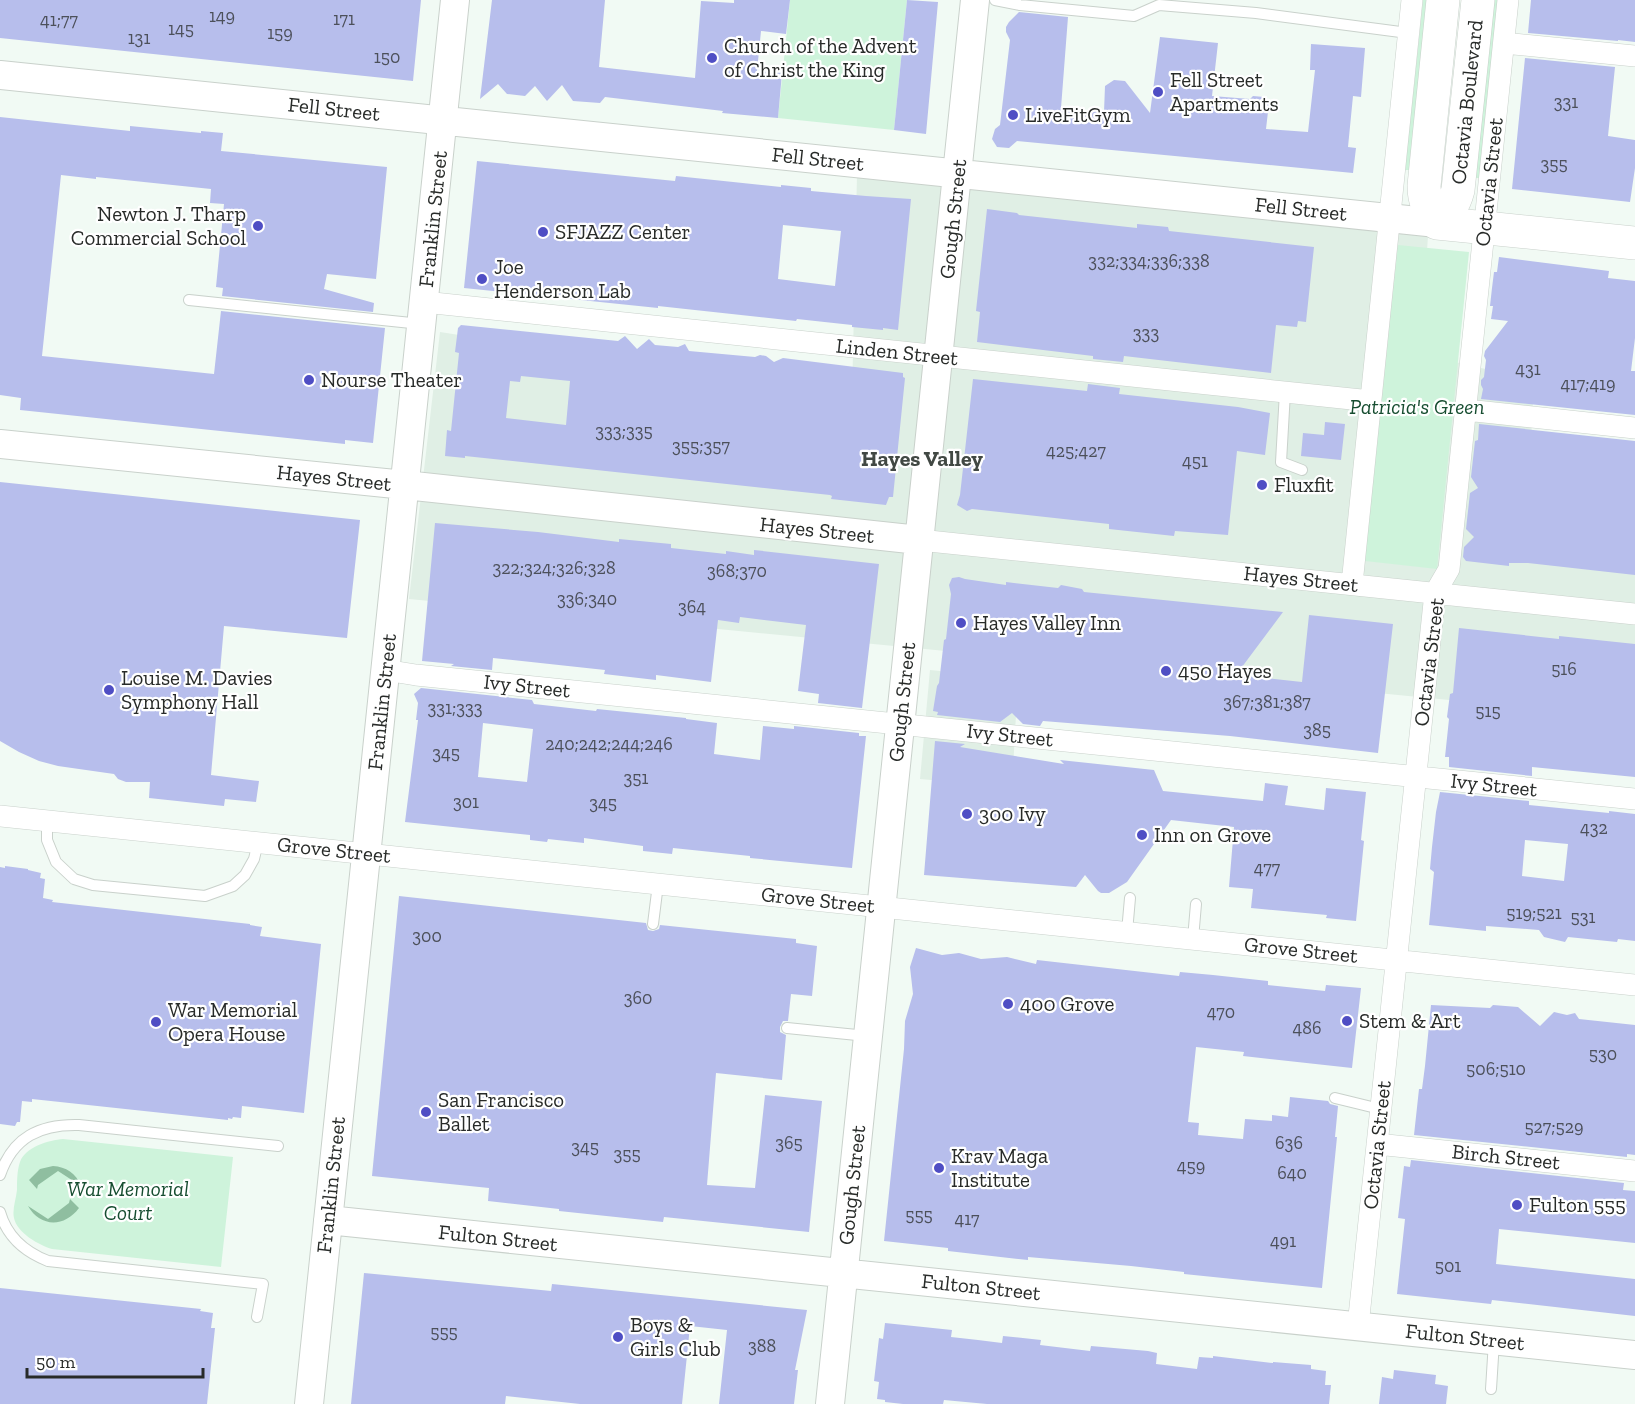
<svg xmlns="http://www.w3.org/2000/svg" width="1635" height="1404" font-family="'Zilla Slab',serif">
  <rect width="100%" height="100%" fill="#f1faf4"/>
  <path fill="#e0efe5" d="M857 175 1428 236 1420 354 1534 380 1529 484 1635 495V718L409 599 440 332 852 397Z
    M930 670 1018 679 1012 787 920 779Z"/>
  <path fill="#cef3db" d="M790 0H907L894 130 778 118Z
    M1423 0H1432L1414 170H1405Z
    M1492 0H1500L1482 178H1473Z
    M1398 245 1469 252 1437 569 1365 561Z
    M63 1139 233 1157 221 1267 52 1249C39 1245 17 1233 14 1218 12 1210 16 1199 17 1190 17 1182 17 1170 20 1162 25 1147 49 1140 63 1139Z"/>
  <path fill="#8fbea0" d="M53 1166C66 1167 76 1173 81 1186L58 1171 38 1185 37 1189 29 1180 40 1169Z
    M70 1199 79 1208C64 1228 40 1227 28 1206L48 1219 69 1203Z"/>
  <path fill="#b7beec" fill-rule="evenodd" d="M0 0H421L413 81 0 38Z
    M492 0H605L599 67 695 78 701 1 734 3V0H790L786 34 761 31 757 71 782 73 778 118 722 113 723 111 605 97 600 103 573 101 562 85 547 101 535 86 525 96 507 94 498 84 480 99Z
    M907 0 938 2 926 134 894 130Z
    M1531 0H1635V42L1618 40V41L1528 33Z
    M1019 12 1068 17 1061 108 1104 112 1105 86 1114 80 1125 81 1150 113 1160 37 1218 43 1212 96 1250 99 1253 96 1264 97 1269 103 1266 129 1308 132 1315 70H1310L1311 44 1365 48 1361 97 1353 96 1348 147 1356 148 1353 173 1017 141 1009 148 997 147 992 139 995 129 1000 125 1010 40 1006 32V27L1009 22Z
    M1525 58 1615 67 1608 136 1635 140V168L1630 202 1512 189Z
    M0 117 130 131V126L201 133V131L223 133 221 151 387 167 376 279 327 274 324 289 374 303 373 312 222 296 223 288 216 287 224 204 210 203 211 189 96 177V179L61 175 42 356 214 374 221 311 385 328 373 443 345 440V444L20 410 21 398 0 395Z
    M477 161 675 181 676 176 781 187V185L811 188V191L866 196 911 199 898 330 883 328V330L852 327V325L797 319 796 321 658 306V308L464 288ZM783 225 841 231 835 286 778 279Z
    M987 209 1017 213 1019 215 1137 228V224L1168 227 1169 231 1314 247 1306 322 1298 321 1297 327 1276 325 1271 373 1124 356 1123 362 1093 359V356L977 342 980 312 976 311Z
    M1499 257 1609 271 1608 278 1635 281V338L1631 371H1635V415L1481 399 1483 389 1481 385V380L1484 377 1486 360 1484 356 1485 351 1508 321 1491 319 1493 306H1490L1492 288 1494 272H1497Z
    M461 325 618 341 625 336 637 349 649 339 655 345 678 347 685 344 689 351 755 357 760 355 766 356 774 362 783 358 903 373V377L905 378 893 497H889L886 505 831 499 832 496 830 495 465 456V458L445 456 447 430 451 431 459 353 455 352 458 328ZM521 376 570 381 566 425 506 418 510 381 520 382Z
    M973 379 1087 391 1088 384 1120 388 1119 394 1238 407 1270 413 1265 455 1237 451 1228 535 1175 531 1174 536 1109 529V524L972 509 967 511 957 505 960 495Z
    M1325 422 1345 424 1341 460 1301 456 1303 433 1324 435Z
    M1479 424 1635 441V575L1528 563H1509V566L1466 561 1463 557 1464 547 1474 537 1466 529 1470 493 1478 488 1471 477 1475 441 1478 440Z
    M0 482 360 520 347 638 224 626 211 775 259 781 256 802 225 799 224 806 149 798 150 782H126L118 779 114 774 58 766 39 761 19 752 0 741Z
    M435 523 538 532 619 542V539L671 544V548L726 554V551L754 555V550L879 564 862 708 818 703 819 694 798 691 806 625 740 617 739 623 718 620 711 682 656 675V680L604 674 605 670 493 658 492 670 451 666 454 664 422 661Z
    M959 577 965 579 1006 585V582L1058 588 1061 585 1082 589 1084 592 1283 612 1236 675 1302 682 1309 615 1393 624 1378 753 1230 736 1043 721 1040 726 1023 724 1012 713 1000 722 937 715 938 712 933 711 937 686 939 683 944 640 946 639 951 594 949 585 952 578Z
    M1459 628 1559 639V636L1635 644V777L1532 767V776L1449 767V757H1445L1449 719 1447 717 1450 694 1453 693Z
    M421 688 532 700 534 704 596 711 597 709 686 718V719L717 723 714 754 760 760 763 726 794 729V726L859 733V736H866L852 868 750 858V856L673 848 672 854 643 851V846L584 838V843L548 839 547 842 530 840V835L405 822 418 720H416L418 703 414 694ZM483 723 533 729 527 782 478 777Z
    M935 741 965 744 960 747 1064 764 1060 760 1154 770 1163 791 1263 801 1265 783 1288 786 1285 805 1324 810 1326 788 1366 792 1361 840 1364 841 1356 921 1326 918 1327 915 1251 908 1253 889 1229 887 1234 827 1171 820 1127 882 1109 893H1101L1098 891 1085 875 1076 887 924 875Z
    M1440 792 1529 801V805L1609 813V811L1635 814V941L1618 939 1617 942 1568 937 1565 942 1544 937 1539 930 1486 926V931L1429 925 1434 872 1430 869 1432 847 1436 812ZM1525 840 1568 844 1564 881 1522 876Z
    M5 866 28 869V870L41 873 40 878 45 879 43 898 53 900 52 902 250 924V925L262 927 260 936 321 944 304 1113 242 1106 241 1118 233 1117 232 1119 228 1118V1120L32 1099V1102L22 1101 20 1122H17L15 1126 0 1124V867L5 868Z
    M399 896 646 923 648 930 653 931 659 929 660 925 796 939V943L817 946 812 996 791 994 788 1021H783L780 1027V1032L786 1035 782 1080 716 1073 707 1185 755 1188 765 1095 822 1101 809 1232 664 1217 663 1222 559 1211V1209L488 1201 489 1188 372 1176Z
    M916 948 942 955 959 953 981 959 1007 957 1036 964 1037 960 1179 976 1180 972 1213 975 1268 981V985L1325 991 1326 985 1361 988 1352 1068 1243 1056 1244 1052 1196 1047 1188 1122 1199 1123 1198 1135 1243 1139 1245 1119 1272 1121V1115L1288 1117 1290 1097 1328 1101 1330 1104 1338 1106 1335 1137H1337L1322 1288 1184 1274V1272L1131 1266 1028 1257V1260L948 1251V1248L884 1241 904 1049 905 1021 913 994 910 967Z
    M1431 1005 1490 1008 1493 1005 1518 1007 1540 1026 1554 1012 1567 1015 1575 1013 1579 1019 1635 1025V1155L1627 1154V1157L1414 1135 1419 1089H1422L1425 1066Z
    M1411 1160 1624 1183 1623 1190 1635 1191V1243L1499 1229 1496 1264 1635 1279V1316L1492 1300 1491 1304 1397 1294 1405 1219 1398 1218 1404 1166 1410 1167Z
    M364 1273 551 1291 552 1284 807 1310 795 1370H798L794 1404H719L727 1330 690 1326 682 1404H580L506 1396 505 1404H351Z
    M0 1288 201 1309 200 1311 213 1313 211 1328H215L207 1404H0Z
    M885 1323 952 1330 951 1337 978 1340 1002 1343 1003 1336 1041 1340 1040 1345 1090 1351 1091 1346 1148 1351 1157 1353 1156 1364 1197 1369 1199 1357 1213 1358V1356L1273 1363V1362L1311 1365V1369L1326 1371 1325 1385H1331L1329 1404H987L944 1400 943 1404H903L885 1402V1400L877 1399 879 1382 874 1381 879 1338 883 1339Z
    M1394 1370 1436 1375 1435 1384 1448 1386 1446 1404H1379L1382 1377 1393 1379Z"/>
  <g fill="none" stroke-linecap="round" stroke-linejoin="round">
    <defs>
      <path id="lane" d="M995 0 1020 5 1134 16 1159 5 1256 13 1408 33
        M189 300 421 324
        M1285 392 1281 462 1302 470
        M47 821V840L56 862 74 879 93 885 205 896 233 886 245 875 254 859 258 842
        M653 924 658 884
        M1127 932 1130 898
        M1193 939 1196 904
        M787 1028 867 1036
        M1335 1098 1380 1109
        M0 1175C13 1137 40 1124 79 1125L278 1146
        M0 1212C7 1237 25 1252 48 1261L263 1284 257 1317
        M1491 1389 1494 1341"/>
      <path id="street" d="M1504 43 1635 56
        M424 302 1371 401
        M1466 410 1635 428
        M919 540 1635 614
        M1352 584 1412 0
        M385 670 416 675 1635 799
        M0 816 1635 985
        M1377 1144 1635 1171
        M1358 1326 1435 593 1449 569 1508 0"/>
      <path id="secondary" d="M0 75 1437 223
        M0 444 405 485 919 540
        M328 1220 1635 1355
        M309 1404 455 0
        M830 1404 975 0"/>
      <path id="primary" d="M1437 223C1448 213 1454 205 1458 190L1478 0
        M1437 223C1429 211 1424 201 1424 186L1443 0
        M1437 223 1635 243"/>
    </defs>
    <use href="#lane" stroke="#c9d1cb" stroke-width="12"/>
    <use href="#street" stroke="#c9d1cb" stroke-width="22"/>
    <use href="#secondary" stroke="#c9d1cb" stroke-width="30"/>
    <use href="#primary" stroke="#c9d1cb" stroke-width="34"/>
    <use href="#lane" stroke="#fff" stroke-width="10"/>
    <use href="#street" stroke="#fff" stroke-width="21"/>
    <use href="#secondary" stroke="#fff" stroke-width="28"/>
    <use href="#primary" stroke="#fff" stroke-width="33"/>
  </g>
  <g fill="#4f4ec4" stroke="#fff" stroke-width="2">
    <circle cx="712" cy="58" r="6"/>
    <circle cx="1158" cy="92" r="6"/>
    <circle cx="1013" cy="115" r="6"/>
    <circle cx="258" cy="226" r="6"/>
    <circle cx="543" cy="232" r="6"/>
    <circle cx="482" cy="279" r="6"/>
    <circle cx="309" cy="380" r="6"/>
    <circle cx="1262" cy="485" r="6"/>
    <circle cx="961" cy="623" r="6"/>
    <circle cx="1166" cy="671" r="6"/>
    <circle cx="109" cy="690" r="6"/>
    <circle cx="967" cy="814" r="6"/>
    <circle cx="1142" cy="835" r="6"/>
    <circle cx="1008" cy="1004" r="6"/>
    <circle cx="1347" cy="1021" r="6"/>
    <circle cx="156" cy="1022" r="6"/>
    <circle cx="426" cy="1112" r="6"/>
    <circle cx="939" cy="1168" r="6"/>
    <circle cx="1517" cy="1205" r="6"/>
    <circle cx="618" cy="1337" r="6"/>
  </g>
  <g text-anchor="middle" stroke-width="4.5" stroke-linejoin="round" paint-order="stroke">
    <g font-size="18" fill="#4c505a">
      <text x="222" y="22">149</text>
      <text x="344" y="25">171</text>
      <text x="59" y="26">41;77</text>
      <text x="181" y="35">145</text>
      <text x="280" y="39">159</text>
      <text x="139" y="44">131</text>
      <text x="387" y="63">150</text>
      <text x="1566" y="108">331</text>
      <text x="1554" y="170">355</text>
      <text x="1149" y="267">332;334;336;338</text>
      <text x="1146" y="339">333</text>
      <text x="1528" y="375">431</text>
      <text x="1588" y="390">417;419</text>
      <text x="624" y="437">333;335</text>
      <text x="701" y="452">355;357</text>
      <text x="1076" y="457">425;427</text>
      <text x="1195" y="467">451</text>
      <text x="554" y="574">322;324;326;328</text>
      <text x="737" y="577">368;370</text>
      <text x="587" y="605">336;340</text>
      <text x="692" y="613">364</text>
      <text x="1564" y="675">516</text>
      <text x="1267" y="708">367;381;387</text>
      <text x="455" y="714">331;333</text>
      <text x="1488" y="717">515</text>
      <text x="1317" y="736">385</text>
      <text x="609" y="750">240;242;244;246</text>
      <text x="446" y="759">345</text>
      <text x="636" y="784">351</text>
      <text x="466" y="808">301</text>
      <text x="603" y="809">345</text>
      <text x="1594" y="834">432</text>
      <text x="1267" y="874">477</text>
      <text x="1534" y="919">519;521</text>
      <text x="1583" y="923">531</text>
      <text x="427" y="942">300</text>
      <text x="638" y="1004">360</text>
      <text x="1221" y="1018">470</text>
      <text x="1307" y="1034">486</text>
      <text x="1603" y="1060">530</text>
      <text x="1496" y="1075">506;510</text>
      <text x="1554" y="1133">527;529</text>
      <text x="789" y="1149">365</text>
      <text x="1289" y="1149">636</text>
      <text x="585" y="1153">345</text>
      <text x="627" y="1160">355</text>
      <text x="1191" y="1172">459</text>
      <text x="1292" y="1179">640</text>
      <text x="919" y="1221">555</text>
      <text x="967" y="1225">417</text>
      <text x="1283" y="1247">491</text>
      <text x="1448" y="1272">501</text>
      <text x="444" y="1338">555</text>
      <text x="762" y="1352">388</text>
    </g>
    <g font-size="21" fill="#282b29" stroke="#fff" text-anchor="start">
      <text x="724" y="53">Church of the Advent<tspan x="724" dy="24">of Christ the King</tspan></text>
      <text x="1170" y="87">Fell Street<tspan x="1170" dy="24">Apartments</tspan></text>
      <text x="1025" y="122">LiveFitGym</text>
      <text x="246" y="221" text-anchor="end">Newton J. Tharp<tspan x="246" dy="24">Commercial School</tspan></text>
      <text x="555" y="239">SFJAZZ Center</text>
      <text x="494" y="274">Joe<tspan x="494" dy="24">Henderson Lab</tspan></text>
      <text x="321" y="387">Nourse Theater</text>
      <text x="1274" y="492">Fluxfit</text>
      <text x="973" y="630">Hayes Valley Inn</text>
      <text x="1178" y="678">450 Hayes</text>
      <text x="121" y="685">Louise M. Davies<tspan x="121" dy="24">Symphony Hall</tspan></text>
      <text x="979" y="821">300 Ivy</text>
      <text x="1154" y="842">Inn on Grove</text>
      <text x="1020" y="1011">400 Grove</text>
      <text x="168" y="1017">War Memorial<tspan x="168" dy="24">Opera House</tspan></text>
      <text x="1359" y="1028">Stem &amp; Art</text>
      <text x="438" y="1107">San Francisco<tspan x="438" dy="24">Ballet</tspan></text>
      <text x="951" y="1163">Krav Maga<tspan x="951" dy="24">Institute</tspan></text>
      <text x="1529" y="1212">Fulton 555</text>
      <text x="630" y="1332">Boys &amp;<tspan x="630" dy="24">Girls Club</tspan></text>
    </g>
    <g font-size="21" fill="#282b29" stroke="#fff">
      <text transform="translate(1467 102) rotate(-84)" y="7">Octavia Boulevard</text>
      <text transform="translate(334 109) rotate(6)" y="7">Fell Street</text>
      <text transform="translate(818 159) rotate(6)" y="7">Fell Street</text>
      <text transform="translate(1489 182) rotate(-84)" y="7">Octavia Street</text>
      <text transform="translate(1301 209) rotate(6)" y="7">Fell Street</text>
      <text transform="translate(433 219) rotate(-84)" y="7">Franklin Street</text>
      <text transform="translate(953 219) rotate(-84)" y="7">Gough Street</text>
      <text transform="translate(897 352) rotate(6)" y="7">Linden Street</text>
      <text transform="translate(334 478) rotate(6)" y="7">Hayes Street</text>
      <text transform="translate(817 530) rotate(6)" y="7">Hayes Street</text>
      <text transform="translate(1301 579) rotate(6)" y="7">Hayes Street</text>
      <text transform="translate(1429 662) rotate(-83)" y="7">Octavia Street</text>
      <text transform="translate(527 686) rotate(6)" y="7">Ivy Street</text>
      <text transform="translate(382 702) rotate(-84)" y="7">Franklin Street</text>
      <text transform="translate(902 702) rotate(-84)" y="7">Gough Street</text>
      <text transform="translate(1010 735) rotate(6)" y="7">Ivy Street</text>
      <text transform="translate(1494 785) rotate(6)" y="7">Ivy Street</text>
      <text transform="translate(334 850) rotate(6)" y="7">Grove Street</text>
      <text transform="translate(818 900) rotate(6)" y="7">Grove Street</text>
      <text transform="translate(1301 950) rotate(6)" y="7">Grove Street</text>
      <text transform="translate(1377 1145) rotate(-84)" y="7">Octavia Street</text>
      <text transform="translate(1506 1157) rotate(6)" y="7">Birch Street</text>
      <text transform="translate(331 1185) rotate(-84)" y="7">Franklin Street</text>
      <text transform="translate(852 1185) rotate(-84)" y="7">Gough Street</text>
      <text transform="translate(498 1238) rotate(6)" y="7">Fulton Street</text>
      <text transform="translate(981 1287) rotate(6)" y="7">Fulton Street</text>
      <text transform="translate(1465 1337) rotate(6)" y="7">Fulton Street</text>
    </g>
    <g font-size="21" font-style="italic" fill="#164d30" stroke="#fff">
      <text x="1417" y="414">Patricia's Green</text>
      <text x="128" y="1196">War Memorial<tspan x="128" dy="24">Court</tspan></text>
    </g>
    <g font-size="22" font-weight="bold" fill="#414843" stroke="#fff">
      <text x="922" y="466">Hayes Valley</text>
    </g>
  </g>
  <path d="M27 1368v9h176v-9" fill="none" stroke="#282b29" stroke-width="3"/>
  <text x="36" y="1368" font-size="18" fill="#282b29" stroke="#ffffff" stroke-width="4.5" paint-order="stroke">50 m</text>
</svg>
